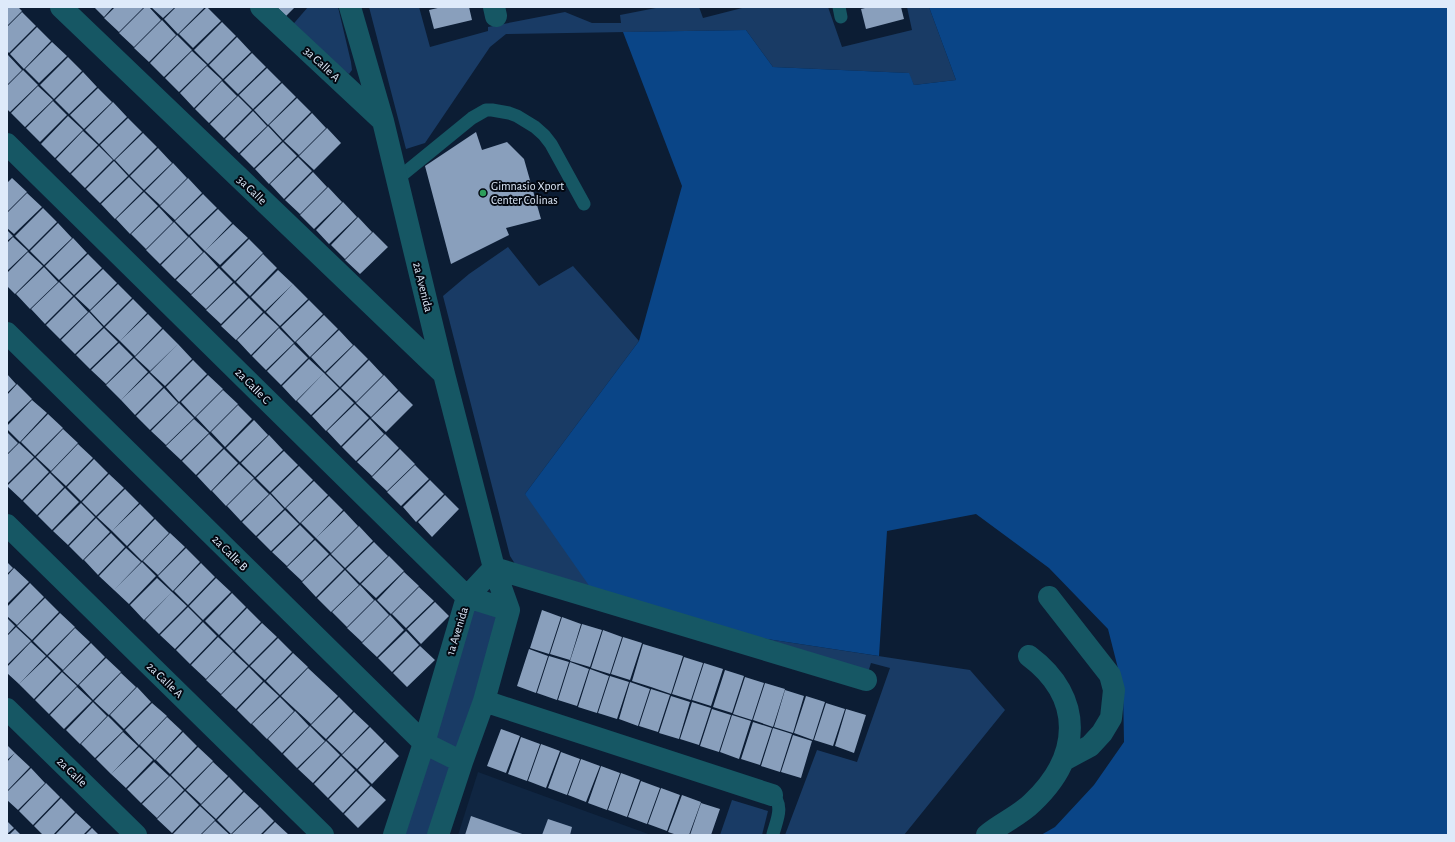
<svg xmlns="http://www.w3.org/2000/svg" width="1455" height="842" font-family="'Alegreya Sans',sans-serif">
  <rect width="100%" height="100%" fill="#0c1d34"/>
  <path fill="#102642" d="M478 772 651 835H458Z"/>
  <path fill="#193b65" d="M308 7H338L351 62 352 70 349 74 289 29Z
    M369 7H419L430 47 488 31V27L565 12 592 23H621L620 15 661 7H699L703 18 746 7H828L842 47 912 30 907 7H929L956 80 914 85 908 73 773 67 746 30 506 34 490 47 425 143 406 149Z
    M508 247 539 286 573 266 639 341 525 494 753 637 970 670 1005 710 904 835H785L817 750 857 762 890 668 871 663 864 685 517 567 510 556 443 296 469 274Z
    M467 597 509 610 438 835H394Z
    M732 800 768 811 762 835H720Z"/>
  <path fill="#0a4587" d="M929 7H1448V835H1041L1055 827 1094 785 1124 742 1123 688 1108 629 1049 568 976 514 887 531 879 656 753 637 590 587 525 494 639 341 682 186 623 32 746 30 773 67 909 73 914 85 956 80Z"/>
  <path fill="#899fbc" d="M7 7H18L22 11 7 26Z
    M94 7H113L104 17Z
    M115 7H144L119 32 104 18Z
    M145 7H149L161 20 134 47 119 33Z
    M151 7H175L163 18Z
    M176 7H205L178 34 164 19Z
    M207 7 221 21 193 48 179 34Z
    M277 7H295L286 16Z
    M442 7H469L472 20 434 29 429 10Z
    M869 7H901L904 19 866 29 861 9Z
    M22 12 36 26 9 53 7 51V27Z
    M162 20 176 35 149 62 134 48Z
    M222 22 236 36 208 64 194 50Z
    M37 27 51 41 24 69 10 54Z
    M177 35 192 50 164 77 150 63Z
    M237 37 251 52 223 79 209 65Z
    M52 42 67 56 39 83 25 69Z
    M192 51 207 65 179 92 165 78Z
    M252 53 266 67 238 94 224 80Z
    M8 55 22 70 7 85V57Z
    M68 57 82 71 54 99 40 85Z
    M207 66 222 80 194 108 180 93Z
    M267 68 281 82 253 109 239 95Z
    M23 70 38 85 10 112 7 109V86Z
    M83 72 97 87 69 114 55 100Z
    M222 81 237 96 209 123 195 109Z
    M282 83 296 97 268 125 254 110Z
    M38 86 53 100 25 127 11 113Z
    M98 88 112 102 84 129 70 115Z
    M238 96 252 110 224 138 210 124Z
    M297 98 311 112 283 140 269 125Z
    M53 101 67 115 40 142 26 128Z
    M113 102 127 117 99 144 85 130Z
    M253 111 267 126 239 153 225 139Z
    M312 113 326 128 299 155 284 141Z
    M68 116 83 130 55 158 41 144Z
    M128 118 142 132 114 160 100 145Z
    M268 126 282 141 254 168 240 154Z
    M327 128 341 143 314 170 299 156Z
    M83 131 98 145 70 173 56 159Z
    M476 132 482 150 507 142 524 159 541 219 506 228 509 235 451 264 425 166Z
    M143 133 157 147 129 175 115 160Z
    M283 142 297 156 269 184 255 169Z
    M99 146 113 160 85 188 71 174Z
    M158 148 172 163 144 190 130 176Z
    M298 157 312 171 284 199 270 184Z
    M114 161 128 176 100 203 86 189Z
    M173 163 187 178 160 205 145 191Z
    M313 172 327 187 300 214 285 200Z
    M129 177 143 191 115 219 101 204Z
    M12 178 27 192 7 212V183Z
    M188 178 202 193 175 220 160 206Z
    M328 187 342 202 314 229 300 215Z
    M144 192 158 206 130 234 116 219Z
    M27 193 42 207 14 234 7 228V213Z
    M203 194 217 208 189 235 175 221Z
    M343 202 357 217 329 244 316 230Z
    M159 207 173 222 146 249 131 234Z
    M43 208 57 222 29 250 15 236Z
    M218 209 232 223 205 251 190 236Z
    M358 217 372 232 345 259 331 245Z
    M174 222 188 237 160 264 146 250Z
    M58 223 72 238 44 265 30 251Z
    M233 224 248 238 220 265 205 251Z
    M7 230 13 236 7 241Z
    M373 232 388 247 360 274 345 260Z
    M13 237 28 251 7 271V243Z
    M189 237 203 252 175 279 161 265Z
    M73 238 87 253 59 280 45 266Z
    M249 239 263 253 235 281 221 267Z
    M28 252 43 266 15 294 7 286V273Z
    M204 252 218 267 191 294 176 280Z
    M88 254 102 268 74 295 60 281Z
    M263 254 277 268 250 296 236 282Z
    M44 267 58 282 30 309 16 294Z
    M219 268 233 282 206 309 191 295Z
    M103 269 117 283 90 310 75 296Z
    M278 270 293 284 265 311 251 297Z
    M59 282 73 296 45 324 31 309Z
    M234 283 248 297 221 324 206 310Z
    M118 284 132 298 104 326 90 311Z
    M293 284 308 299 280 326 266 312Z
    M74 297 88 312 60 339 46 325Z
    M249 298 263 312 236 340 221 326Z
    M133 299 147 313 120 341 105 327Z
    M309 300 323 314 295 342 281 327Z
    M89 312 103 327 75 354 61 340Z
    M264 313 279 327 251 355 237 340Z
    M148 314 162 328 135 356 120 341Z
    M324 315 338 329 310 357 296 342Z
    M104 328 118 342 90 369 76 355Z
    M279 328 294 343 266 370 252 356Z
    M163 329 178 344 150 371 135 357Z
    M339 330 353 345 325 372 311 357Z
    M119 343 133 357 106 384 91 370Z
    M178 344 192 359 165 386 150 372Z
    M294 344 308 358 281 385 267 371Z
    M354 345 368 359 340 387 326 373Z
    M134 358 148 372 121 400 106 385Z
    M309 359 324 373 296 401 282 386Z
    M193 360 207 374 179 402 166 387Z
    M369 360 383 375 356 402 341 388Z
    M149 373 163 387 135 415 121 400Z
    M324 373 339 388 311 415 297 401Z
    M7 374 16 384 7 393Z
    M208 375 223 389 195 417 181 402Z
    M384 375 398 390 371 417 356 403Z
    M17 384 32 399 7 423V395Z
    M164 388 178 403 150 430 136 416Z
    M340 389 354 403 326 431 312 416Z
    M223 390 238 404 210 432 196 417Z
    M399 391 413 405 386 432 371 418Z
    M32 400 47 413 20 442 7 429V426Z
    M179 403 194 418 166 445 151 431Z
    M355 404 369 418 341 446 327 431Z
    M238 405 252 419 225 447 211 432Z
    M48 414 63 428 35 456 21 442Z
    M194 419 209 433 181 460 166 446Z
    M370 419 384 434 356 461 342 447Z
    M254 420 268 435 240 462 226 448Z
    M63 429 78 443 51 471 36 457Z
    M7 432 18 443 7 454Z
    M209 434 223 448 196 475 182 461Z
    M385 434 399 448 372 476 357 462Z
    M269 435 283 450 255 477 241 463Z
    M19 443 34 457 7 484V455Z
    M78 444 93 458 66 486 51 472Z
    M224 449 238 463 211 491 197 476Z
    M400 449 415 464 387 491 372 477Z
    M284 451 298 465 270 492 256 478Z
    M35 458 49 472 22 500 7 486Z
    M94 459 108 473 81 501 67 487Z
    M239 464 254 478 226 506 212 491Z
    M415 465 429 479 401 506 387 492Z
    M299 466 313 480 285 508 271 493Z
    M50 473 64 487 37 515 23 501Z
    M109 474 124 488 96 516 82 502Z
    M254 479 269 494 241 521 227 506Z
    M430 480 444 494 416 522 403 507Z
    M314 481 328 495 300 523 286 508Z
    M65 488 79 502 52 530 38 516Z
    M125 489 139 503 112 531 97 517Z
    M270 494 284 509 256 536 242 522Z
    M445 495 459 509 432 537 418 522Z
    M329 496 343 510 316 538 301 523Z
    M81 503 95 517 68 545 53 531Z
    M140 504 154 518 127 546 112 531Z
    M285 510 299 524 271 551 257 537Z
    M344 511 358 526 331 553 316 538Z
    M96 518 110 532 83 560 69 546Z
    M155 519 169 533 142 561 128 547Z
    M300 525 314 539 287 566 272 552Z
    M359 526 373 541 345 568 331 554Z
    M111 533 125 547 98 575 84 560Z
    M170 533 185 547 158 575 143 561Z
    M315 540 329 554 302 581 287 567Z
    M374 542 388 556 360 583 346 569Z
    M126 548 141 562 114 590 99 576Z
    M186 548 200 562 173 591 158 576Z
    M330 555 344 569 316 597 302 582Z
    M389 556 404 571 376 598 361 584Z
    M7 562 13 568 7 574Z
    M142 562 156 576 129 604 114 590Z
    M201 563 215 577 188 605 174 591Z
    M14 568 29 582 7 604V576Z
    M345 570 359 585 331 612 317 598Z
    M404 572 419 586 391 614 377 600Z
    M157 578 172 592 144 620 130 605Z
    M216 578 231 592 203 620 189 606Z
    M30 583 44 597 17 625 7 616V607Z
    M360 585 374 600 347 627 332 612Z
    M419 587 434 601 406 628 392 614Z
    M172 592 187 606 159 634 145 620Z
    M232 593 246 607 219 635 205 621Z
    M45 598 59 612 32 640 17 626Z
    M375 600 389 615 362 642 347 628Z
    M435 602 449 616 421 644 407 629Z
    M188 607 202 621 175 649 160 635Z
    M247 608 261 622 234 650 220 636Z
    M542 610 561 617 549 654 530 648Z
    M60 613 75 627 47 655 33 641Z
    M390 615 404 630 377 657 362 643Z
    M562 617 581 624 570 660 550 654Z
    M7 618 15 626 7 635Z
    M203 622 217 636 190 664 176 650Z
    M262 623 277 637 249 665 235 651Z
    M582 624 602 630 590 667 570 661Z
    M16 627 31 641 7 665V636Z
    M75 628 90 642 63 670 48 656Z
    M603 630 622 637 610 674 591 668Z
    M406 631 419 645 392 672 378 658Z
    M218 637 233 651 206 679 191 665Z
    M623 637 642 643 630 680 611 674Z
    M278 638 292 652 265 680 250 666Z
    M31 642 46 656 19 684 7 673V667Z
    M91 643 105 657 78 685 63 671Z
    M643 644 663 650 651 687 632 681Z
    M420 646 435 660 407 687 393 673Z
    M529 649 548 656 536 693 517 686Z
    M663 650 683 656 671 694 651 687Z
    M233 652 248 666 221 694 206 680Z
    M293 653 308 667 280 695 266 681Z
    M549 656 569 662 557 700 537 693Z
    M47 657 61 671 34 699 19 684Z
    M684 657 703 663 691 700 672 694Z
    M106 658 121 672 93 700 79 685Z
    M570 662 589 669 577 706 558 700Z
    M704 663 723 669 711 706 692 700Z
    M249 667 263 681 236 709 221 695Z
    M308 668 323 682 296 710 281 696Z
    M590 669 609 676 597 713 578 707Z
    M725 670 744 676 732 713 713 707Z
    M62 672 77 686 49 714 35 700Z
    M121 673 136 687 109 715 94 701Z
    M610 676 629 682 617 719 598 713Z
    M745 677 764 683 752 720 733 714Z
    M264 682 279 696 251 724 237 710Z
    M323 682 338 696 311 724 296 710Z
    M630 682 650 689 638 726 619 719Z
    M765 683 785 689 773 727 753 720Z
    M77 687 92 701 64 729 50 715Z
    M137 687 151 702 124 729 110 715Z
    M651 689 670 695 658 732 639 726Z
    M785 690 804 696 793 733 774 727Z
    M671 696 690 702 679 739 659 733Z
    M806 696 825 702 813 740 794 733Z
    M280 697 294 711 267 739 252 724Z
    M339 697 353 711 326 739 311 725Z
    M93 702 107 716 80 744 66 730Z
    M692 702 711 708 699 745 680 739Z
    M152 703 167 716 139 745 125 730Z
    M826 703 845 709 833 746 814 740Z
    M712 709 731 715 719 752 700 746Z
    M846 709 866 715 854 753 835 746Z
    M295 711 309 726 282 753 268 739Z
    M354 712 369 726 342 754 327 740Z
    M732 715 751 721 739 759 720 752Z
    M108 716 123 731 95 758 81 744Z
    M167 717 182 731 155 760 140 745Z
    M753 722 772 728 760 765 741 759Z
    M310 726 325 741 297 768 283 754Z
    M370 727 384 741 357 769 342 755Z
    M773 728 792 734 780 772 761 766Z
    M501 729 520 736 506 773 487 766Z
    M123 732 138 746 111 774 96 759Z
    M183 732 197 746 170 774 156 760Z
    M793 735 812 741 801 778 781 772Z
    M521 737 540 744 527 781 508 774Z
    M326 741 340 755 313 783 298 769Z
    M385 742 399 756 372 784 358 770Z
    M541 744 560 751 546 788 528 781Z
    M7 745 15 753 7 760Z
    M139 747 153 760 126 788 111 774Z
    M198 747 213 761 185 789 171 775Z
    M561 752 580 759 567 795 548 788Z
    M15 753 30 767 7 791V762Z
    M341 756 355 770 328 798 314 784Z
    M581 759 600 766 586 802 568 795Z
    M154 762 169 776 141 803 127 789Z
    M213 762 228 776 201 804 186 790Z
    M601 766 620 773 607 810 588 803Z
    M31 768 45 783 18 810 7 800V792Z
    M356 771 370 785 343 813 329 799Z
    M621 773 640 780 627 817 608 810Z
    M170 776 184 790 157 818 142 804Z
    M229 777 243 791 216 819 201 805Z
    M641 781 660 788 647 824 628 817Z
    M46 783 60 797 33 825 19 811Z
    M371 786 386 800 358 828 344 814Z
    M661 788 680 795 667 831 648 824Z
    M185 791 199 805 172 833 157 819Z
    M244 792 259 806 231 834 217 820Z
    M682 795 701 802 689 835H677L668 832Z
    M61 798 75 812 53 835H43L34 826Z
    M701 803 720 809 711 835H690Z
    M200 806 215 820 200 835H174L173 834Z
    M260 807 274 821 260 835H233L232 834Z
    M76 813 91 827 83 835H55Z
    M471 816 525 835H465Z
    M548 819 572 827 570 835H542Z
    M7 821 14 828 7 834Z
    M215 821 230 835H201Z
    M275 822 289 835H262Z
    M92 828 99 835H85Z
    M15 829 21 835H9Z"/>
  <g fill="none" stroke-linecap="round" stroke-linejoin="round">
    <path stroke="#165764" stroke-width="13" d="M839 7 841 17
      M396 180 472 118 486 110H492L509 113 517 116 535 127 544 135 551 144 584 204
      M772 795C785 805 776 822 773 834"/>
    <path stroke="#165764" stroke-width="22" d="M61 7 444 374
      M261 7 383 121
      M350 7 383 121 444 374 494 568 509 610 484 701 462 762 438 835
      M494 7 496 16
      M7 144 467 597 509 610
      M7 333 424 743 462 762
      M7 525 323 835
      M494 568 866 680
      M1049 597 1110 675 1114 690 1111 718 1102 733 1090 746 1064 760
      M484 701 772 795
      M7 709 136 835
      M394 835 424 743 467 597 494 568
      M987 835C1001 823 1019 816 1032 803 1081 757 1085 698 1029 656"/>
  </g>
  <circle fill="#2e9e5b" stroke="#030811" stroke-width="1.5" cx="483" cy="193" r="4"/>
  <g text-anchor="middle" stroke-width="4" stroke-linejoin="round" paint-order="stroke">
    <g font-size="12" fill="#deeafa" stroke="#030811">
      <text transform="translate(322 64) rotate(43)" y="4">3a Calle A</text>
      <text transform="translate(252 190) rotate(44)" y="4">3a Calle</text>
      <text transform="translate(423 287) rotate(76)" y="4">2a Avenida</text>
      <text transform="translate(253 386) rotate(45)" y="4">2a Calle C</text>
      <text transform="translate(230 553) rotate(45)" y="4">2a Calle B</text>
      <text transform="translate(457 631) rotate(-73)" y="4">1a Avenida</text>
      <text transform="translate(165 680) rotate(44)" y="4">2a Calle A</text>
      <text transform="translate(72 772) rotate(44)" y="4">2a Calle</text>
    </g>
    <g font-size="12" fill="#deeafa" stroke="#030811" text-anchor="start">
      <text x="491" y="190">Gimnasio Xport<tspan x="491" dy="14">Center Colinas</tspan></text>
    </g>
  </g>
  <rect width="1455" height="842" fill="none" stroke="#deeafa" stroke-width="16"/>
</svg>
